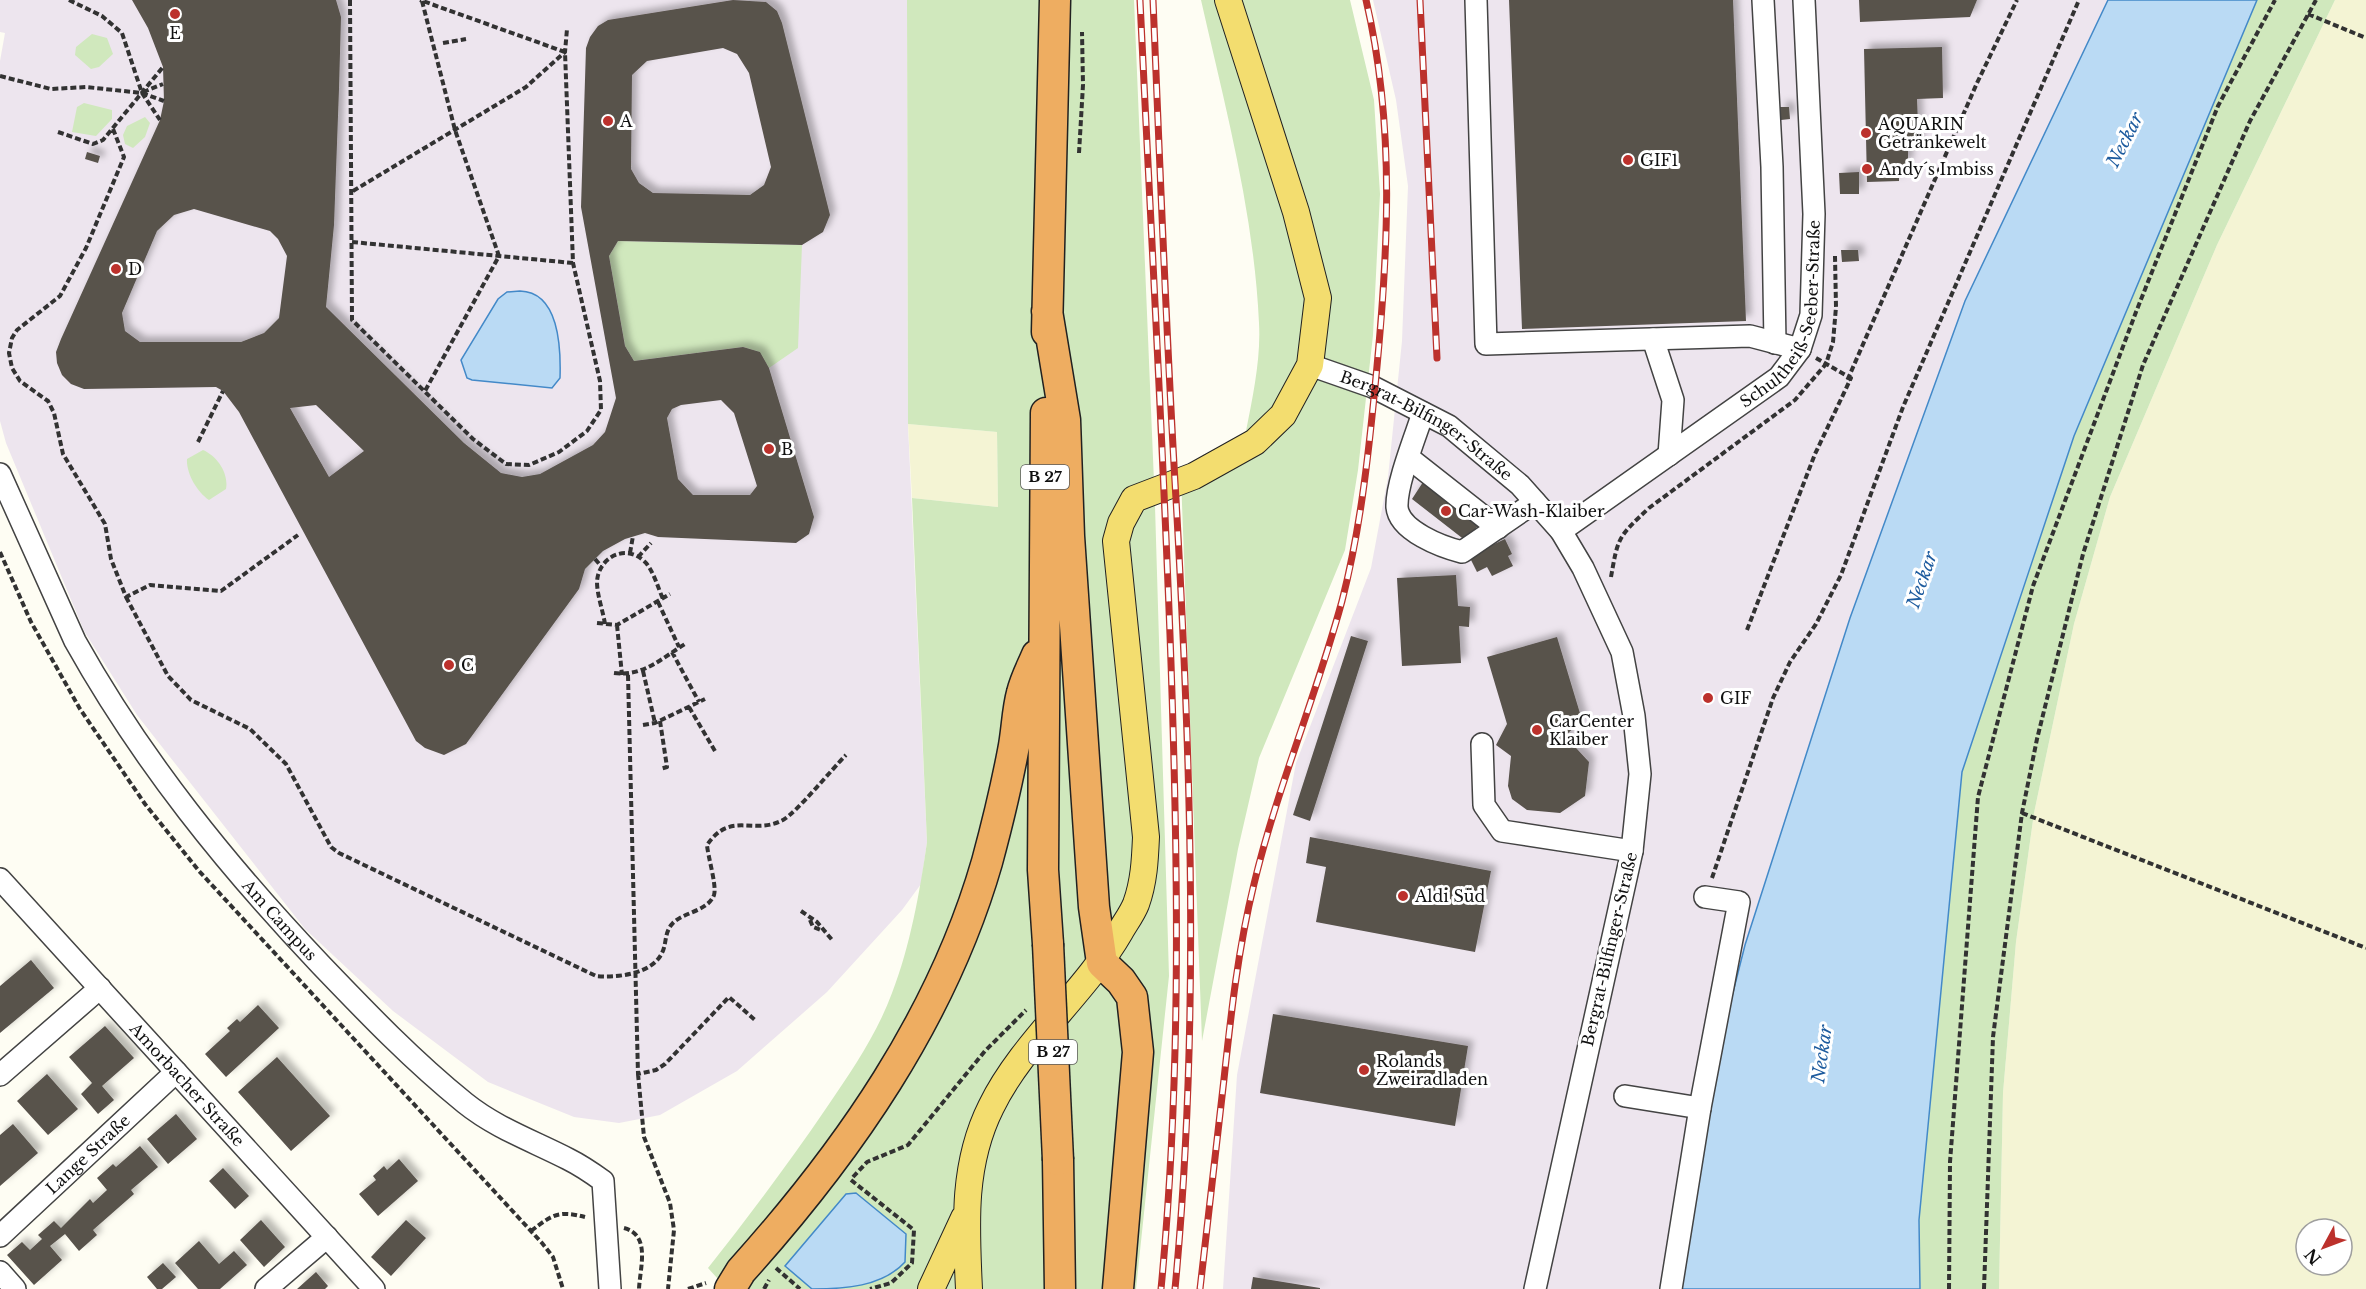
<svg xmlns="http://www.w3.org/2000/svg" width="2366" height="1289" font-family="'Libre Baskerville',serif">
  <defs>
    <filter id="shadow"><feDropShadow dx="5.5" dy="-5.5" stdDeviation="3" flood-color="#0004"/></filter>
  </defs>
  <rect width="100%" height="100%" fill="#fefdf3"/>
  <path fill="#ede5ee" d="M0 0H907L908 424 927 842 921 884 902 910 827 992 737 1071 660 1115 619 1123 574 1117 488 1082 393 1011 305 929 137 715 84 631 6 443 0 421V61L5 33 0 32Z
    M1373 0H2108L1965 302 1850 618 1745 945 1721 1040 1680 1289H1223L1237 1075 1296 763 1371 568 1388 477 1402 341 1408 186 1396 100Z"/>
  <path fill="#f4f4d4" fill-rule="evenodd" d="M2335 0H2366V1289H1999L2003 1093 2016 942 2034 813 2074 624 2110 497 2217 245ZM2306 1229H2342V1265H2306Z
    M908 424 997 432 998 507 912 498Z"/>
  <path fill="#d0e8bd" d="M907 0H1134L1155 506 1169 976 1136 1289H727L708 1268C749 1216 789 1163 827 1107 851 1072 877 1034 892 993 910 947 920 891 927 842L912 498 998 507 997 432 908 424Z
    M1201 0H1350L1374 100 1380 194 1373 335 1358 470 1345 550 1259 758 1238 849 1202 1041 1181 477 1246 431C1253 396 1261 358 1259 323 1254 213 1225 106 1201 0Z
    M2257 0H2335L2217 245 2110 497 2074 624 2034 813 2016 942 2003 1093 1999 1289H1920L1919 1220 1962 772 2074 436Z
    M92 34 107 38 113 54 99 67 91 69 75 55 76 47Z
    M84 103 112 110V119L96 136 72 132 77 107Z
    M145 117 150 123 145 137 133 148 125 144 123 135 127 126Z
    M618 241 802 245 798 348 769 368 759 352 743 347 634 361 625 346 609 256Z
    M203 450C217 456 229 473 226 489L209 500C197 492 186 473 187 459Z"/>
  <path fill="#badaf4" stroke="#4389c8" stroke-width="1.5" d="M2108 0H2257L2074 436 1962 772 1919 1220 1920 1289H1680L1721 1040 1745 945 1850 618 1965 301Z
    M520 291C559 292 561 347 560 378L552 388 472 380 467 378 461 360 498 299 507 292Z
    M856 1193 906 1234 905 1262C882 1287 844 1289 812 1289L785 1266 846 1194Z"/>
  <path fill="#58524c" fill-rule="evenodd" filter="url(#shadow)" d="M132 0H336L341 17 339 89 334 225 326 307 464 443 501 473 522 477 540 474 593 445 605 432 616 398 581 207 586 48 590 37 598 26 608 20 733 0 766 2 777 11 782 23 830 215 823 232 802 245 618 241 609 256 625 346 634 361 743 347 760 352 769 368 814 517 809 534 796 543 658 537 645 533 625 539 603 551 585 569 579 589 466 744 444 755 425 748 416 741 239 412 223 391 216 387 84 389 71 384 62 375 57 363 56 352 61 339 160 120 164 101 163 67 148 28ZM723 48 737 54 749 73 771 167 764 185 750 195 653 193 639 183 631 169 632 75 647 61ZM194 209 270 231 278 239 287 256 279 318 264 333 241 342H140L125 331 122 313 157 231 174 215ZM721 400 734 413 757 486 750 495H693L678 479 667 418 672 409 681 405ZM316 405 364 451 329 477 290 408Z
    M1509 0H1733L1746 321 1522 329Z
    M1859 0H1977L1970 17 1860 22Z
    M1942 47 1943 98 1917 99 1919 149H1908V164L1899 165V181L1867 182 1864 49Z
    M1780 107H1789L1790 119 1781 120Z
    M87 152 100 156 98 163 85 159Z
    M1859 172V194H1840L1839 173Z
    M1841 250H1858L1859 261 1842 262Z
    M1425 479 1480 523 1466 541 1412 499Z
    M1505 539 1512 554 1508 556 1513 566 1492 576 1487 567 1477 572 1469 556Z
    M1456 575 1458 606 1470 607 1469 627 1459 626 1461 663 1402 666 1397 578Z
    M1351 636 1368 641 1310 821 1293 815Z
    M1557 637 1582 720 1565 736 1589 762 1585 796 1560 813 1527 810 1512 799 1508 786 1511 756 1496 745 1507 724 1487 657Z
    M1310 837 1491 871 1475 952 1316 922 1326 867 1306 863Z
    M31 960 54 988 0 1033V986Z
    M258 1005 279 1028 226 1077 205 1054 230 1031 227 1028 237 1019 240 1022Z
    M1273 1014 1468 1046 1455 1126 1260 1093Z
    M105 1026 134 1058 102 1086 114 1100 98 1114 81 1094 92 1083 69 1057Z
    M277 1057 330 1116 291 1151 238 1092Z
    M47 1074 78 1109 48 1135 17 1101Z
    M176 1114 197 1139 168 1164 147 1139Z
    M13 1124 38 1153 0 1186V1135Z
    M140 1146 158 1167 131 1190 134 1194 93 1230 97 1235 79 1251 65 1234 50 1246 62 1260 34 1285 7 1255 22 1242 30 1250 42 1239 38 1235 54 1221 61 1228 90 1199 93 1203 107 1190 97 1178 113 1164 116 1167Z
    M399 1159 418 1181 378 1216 359 1194 376 1180 373 1176 384 1166 387 1170Z
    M223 1168 249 1196 235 1209 209 1181Z
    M261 1220 285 1247 264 1267 240 1240Z
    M406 1220 426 1238 391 1276 371 1257Z
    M199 1241 219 1264 234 1251 247 1265 220 1289H198L175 1263Z
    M163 1263 176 1277 162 1289H157L147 1277Z
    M316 1272 328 1286 325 1289H297Z
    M1253 1277 1320 1288V1289H1251Z"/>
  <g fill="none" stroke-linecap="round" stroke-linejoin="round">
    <defs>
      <g id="minor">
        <path d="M1476 0 1486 344 1750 336 1800 349"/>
        <path d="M1763 0 1772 167 1775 343"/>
        <path d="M1653 339 1673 400 1669 455"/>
        <path id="s1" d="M1310 365 1373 387 1449 426 1520 485 1561 531 1583 568 1622 652 1634 716 1640 774 1632 851 1535 1289"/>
        <path d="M1423 413C1416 435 1396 484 1397 507 1399 531 1442 547 1462 552L1535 502"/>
        <path d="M1409 458 1498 528"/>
        <path id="s2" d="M0 474 75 641C142 761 227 866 321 965 367 1013 413 1061 465 1103 496 1128 533 1141 568 1159 580 1165 592 1173 603 1181L610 1289"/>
        <path id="s3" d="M1561 531 1779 377 1800 349 1811 315 1814 214 1804 0"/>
        <path d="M1482 744 1484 805 1502 831 1632 851"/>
        <path id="s4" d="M0 879 374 1289"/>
        <path d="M0 1075 100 988"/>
        <path d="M1625 1096 1700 1108"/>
        <path id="s5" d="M0 1236 176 1072"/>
        <path d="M0 1272 15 1289"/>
        <path d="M266 1289 327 1237"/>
        <path d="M1671 1289 1700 1108 1739 902 1705 897"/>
      </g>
      <path id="major" d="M931 1289 964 1218
        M969 1289C966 1226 962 1165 991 1107 1022 1043 1084 994 1120 932 1125 923 1132 914 1136 904 1144 882 1145 860 1146 837L1116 541 1121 523 1134 499 1194 476 1255 442 1283 415 1310 365 1318 298 1296 212 1228 0"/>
      <path id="highway" d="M1047 311 1065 420 1069 536 1094 907 1102 963 1121 981 1132 997 1138 1052 1118 1289
        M1047 332 1055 0
        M1046 413 1043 870 1048 944
        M1058 1160 1060 1289
        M730 1289 741 1271C848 1152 942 1018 987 862 997 825 1006 788 1013 751 1017 732 1017 711 1022 693 1025 680 1032 667 1037 655"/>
    </defs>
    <use href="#minor" stroke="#434343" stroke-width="24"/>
    <use href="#major" stroke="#212121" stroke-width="28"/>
    <use href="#highway" stroke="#212121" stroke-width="33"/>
    <path stroke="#323232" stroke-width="4" stroke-dasharray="6 3" stroke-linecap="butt" d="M69 0 102 16 122 33 142 93 160 120
      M350 0 352 320 473 439 506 464 529 465 559 452 587 431 601 410 600 381 573 263 565 52 420 0
      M422 1 455 130 499 256 425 391
      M2308 14 2366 38
      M443 43 466 39
      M0 76 51 89 86 87 142 93 164 101
      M143 92 163 84
      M113 129 124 157 86 248 60 296 17 330 12 338 9 353 12 368 20 381 48 401 54 413 63 454 105 524 111 559 126 597 150 585 221 591 298 535
      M58 132 93 144 103 140 163 67
      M1079 153 1083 85 1082 32
      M353 191 526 87 565 52 567 29
      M352 242 573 263
      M1816 358 1849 377
      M198 442 223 391
      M0 552 31 622 80 709 145 804 199 871 542 1243 553 1257 563 1289
      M630 553 633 536
      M638 557 651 543
      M595 559 601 566
      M1611 577C1618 537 1618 537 1649 508L1795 400 1826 364 1833 342 1836 307 1835 256
      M126 597 168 676 191 700 250 729 286 764 331 847 339 853 596 976C617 978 652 974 662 953 667 943 664 932 673 923 684 912 708 911 714 895 717 886 708 857 707 845 731 810 753 836 783 820 796 813 833 768 846 755
      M658 602 679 647
      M597 623 617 625 670 594
      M605 624C603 611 597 595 597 582 598 558 625 543 644 561 653 569 658 588 663 599
      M617 625 622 675
      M1747 630 1815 454 1851 378 1847 381 1977 83 2017 0
      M672 652 699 702
      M643 671 655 723
      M614 673C643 677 662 658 685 644
      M628 675 638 1074 656 1070 665 1064 729 997 756 1021
      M689 707 715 751
      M660 721 667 767 660 769
      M643 725 655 723 705 699
      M2022 813 2366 948
      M1712 878 1773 698 1790 662 1816 624 1841 575 1903 407 2079 0
      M801 911 817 922 833 941
      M810 920 813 927 821 930
      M638 1074 644 1137 670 1203 674 1230 668 1289
      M853 1177 867 1162 908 1145 985 1051 1026 1010
      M851 1180 914 1230 912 1263 891 1283 870 1289
      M624 1228C651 1235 640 1267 639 1289
      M531 1231C552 1215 558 1210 585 1217
      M776 1268 800 1289
      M688 1289 706 1283
      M764 1289 769 1280
      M1949 1289 1950 1162 1978 797 2033 586 2136 312 2218 106 2275 0
      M1984 1289 1993 1037 2022 813 2037 739 2083 554 2143 365 2250 121 2316 0"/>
    <use href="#minor" stroke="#fff" stroke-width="21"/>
    <use href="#major" stroke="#f3dd6f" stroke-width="26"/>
    <use href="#highway" stroke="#eead61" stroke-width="30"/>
    <defs>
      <path id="rail" d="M1140 0C1150 212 1162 423 1170 635 1178 853 1182 1071 1161 1289
        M1153 0C1160 166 1166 333 1176 499 1191 763 1200 1025 1175 1289
        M1420 0 1437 358
        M1200 1289C1208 1219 1216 1149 1224 1079 1231 1014 1238 949 1254 884 1277 788 1316 697 1342 601 1360 531 1368 459 1375 387 1388 257 1396 128 1366 0"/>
    </defs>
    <use href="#rail" stroke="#bc312c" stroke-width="7"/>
    <use href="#rail" stroke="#fff" stroke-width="4.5" stroke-dasharray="14" stroke-linecap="butt"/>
    <defs>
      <path id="highway-bridge" d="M1048 944 1058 1160"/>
    </defs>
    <use href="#highway-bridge" stroke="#212121" stroke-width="33" stroke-linecap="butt"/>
    <use href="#highway-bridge" stroke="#eead61" stroke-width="30"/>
  </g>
  <g fill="#bc312c" stroke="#fff" stroke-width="2">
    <circle cx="175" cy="14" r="6"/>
    <circle cx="608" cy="121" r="6"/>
    <circle cx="1866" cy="133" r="6"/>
    <circle cx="1628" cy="160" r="6"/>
    <circle cx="1867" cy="169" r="6"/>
    <circle cx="116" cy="269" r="6"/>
    <circle cx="769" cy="449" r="6"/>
    <circle cx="1446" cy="511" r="6"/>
    <circle cx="449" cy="665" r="6"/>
    <circle cx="1708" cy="698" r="6"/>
    <circle cx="1537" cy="730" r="6"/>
    <circle cx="1403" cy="896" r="6"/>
    <circle cx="1364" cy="1070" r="6"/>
  </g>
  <g text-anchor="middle" stroke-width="6" stroke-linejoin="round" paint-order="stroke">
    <g fill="#fff" stroke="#585858" stroke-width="1.5">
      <rect x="1021" y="465" width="48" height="24" rx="4.5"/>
      <rect x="1029" y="1040" width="48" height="24" rx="4.5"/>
    </g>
    <g font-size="15" font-weight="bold" fill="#101010">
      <text x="1045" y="482">B 27</text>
      <text x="1053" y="1057">B 27</text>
    </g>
    <g font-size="16" fill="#101010" stroke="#fff" text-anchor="start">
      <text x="175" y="39" text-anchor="middle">E</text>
      <text x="620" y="127">A</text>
      <text x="1878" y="130">AQUARIN<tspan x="1878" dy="18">Getränkewelt</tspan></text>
      <text x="1640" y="166">GIF1</text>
      <text x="1879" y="175">Andy´s Imbiss</text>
      <text x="128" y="275">D</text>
      <text x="781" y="455">B</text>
      <text x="1458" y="517">Car-Wash-Klaiber</text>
      <text x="461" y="671">C</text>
      <text x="1720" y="704">GIF</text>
      <text x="1549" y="727">CarCenter<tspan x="1549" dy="18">Klaiber</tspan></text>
      <text x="1415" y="902">Aldi Süd</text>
      <text x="1376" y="1067">Rolands<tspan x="1376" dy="18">Zweiradladen</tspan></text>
    </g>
    <g font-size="16" fill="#101010" stroke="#fff">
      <text dy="6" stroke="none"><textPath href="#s3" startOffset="327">Schultheiß-Seeber-Straße</textPath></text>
      <text dy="6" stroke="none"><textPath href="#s1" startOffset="132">Bergrat-Bilfinger-Straße</textPath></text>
      <text dy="6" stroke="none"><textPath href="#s2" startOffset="530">Am Campus</textPath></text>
      <text transform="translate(1609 949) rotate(-77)" y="6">Bergrat-Bilfinger-Straße</text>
      <text dy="6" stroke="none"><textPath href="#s4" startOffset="278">Amorbacher Straße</textPath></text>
      <text dy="6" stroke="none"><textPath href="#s5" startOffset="120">Lange Straße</textPath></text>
    </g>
    <g font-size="18" font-style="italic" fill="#1d5b9e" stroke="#fff">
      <text transform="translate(2125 140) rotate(-63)" y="6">Neckar</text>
      <text transform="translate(1922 580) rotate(-71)" y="6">Neckar</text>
      <text transform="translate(1822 1054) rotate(-82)" y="6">Neckar</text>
    </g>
  </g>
  <g transform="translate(2324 1247) rotate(229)"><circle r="28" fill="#ffffff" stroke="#9f9f9f" stroke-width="1.5"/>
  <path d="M0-4.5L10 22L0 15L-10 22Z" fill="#bc312c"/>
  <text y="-9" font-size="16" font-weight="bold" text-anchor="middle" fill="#101010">N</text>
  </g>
</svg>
